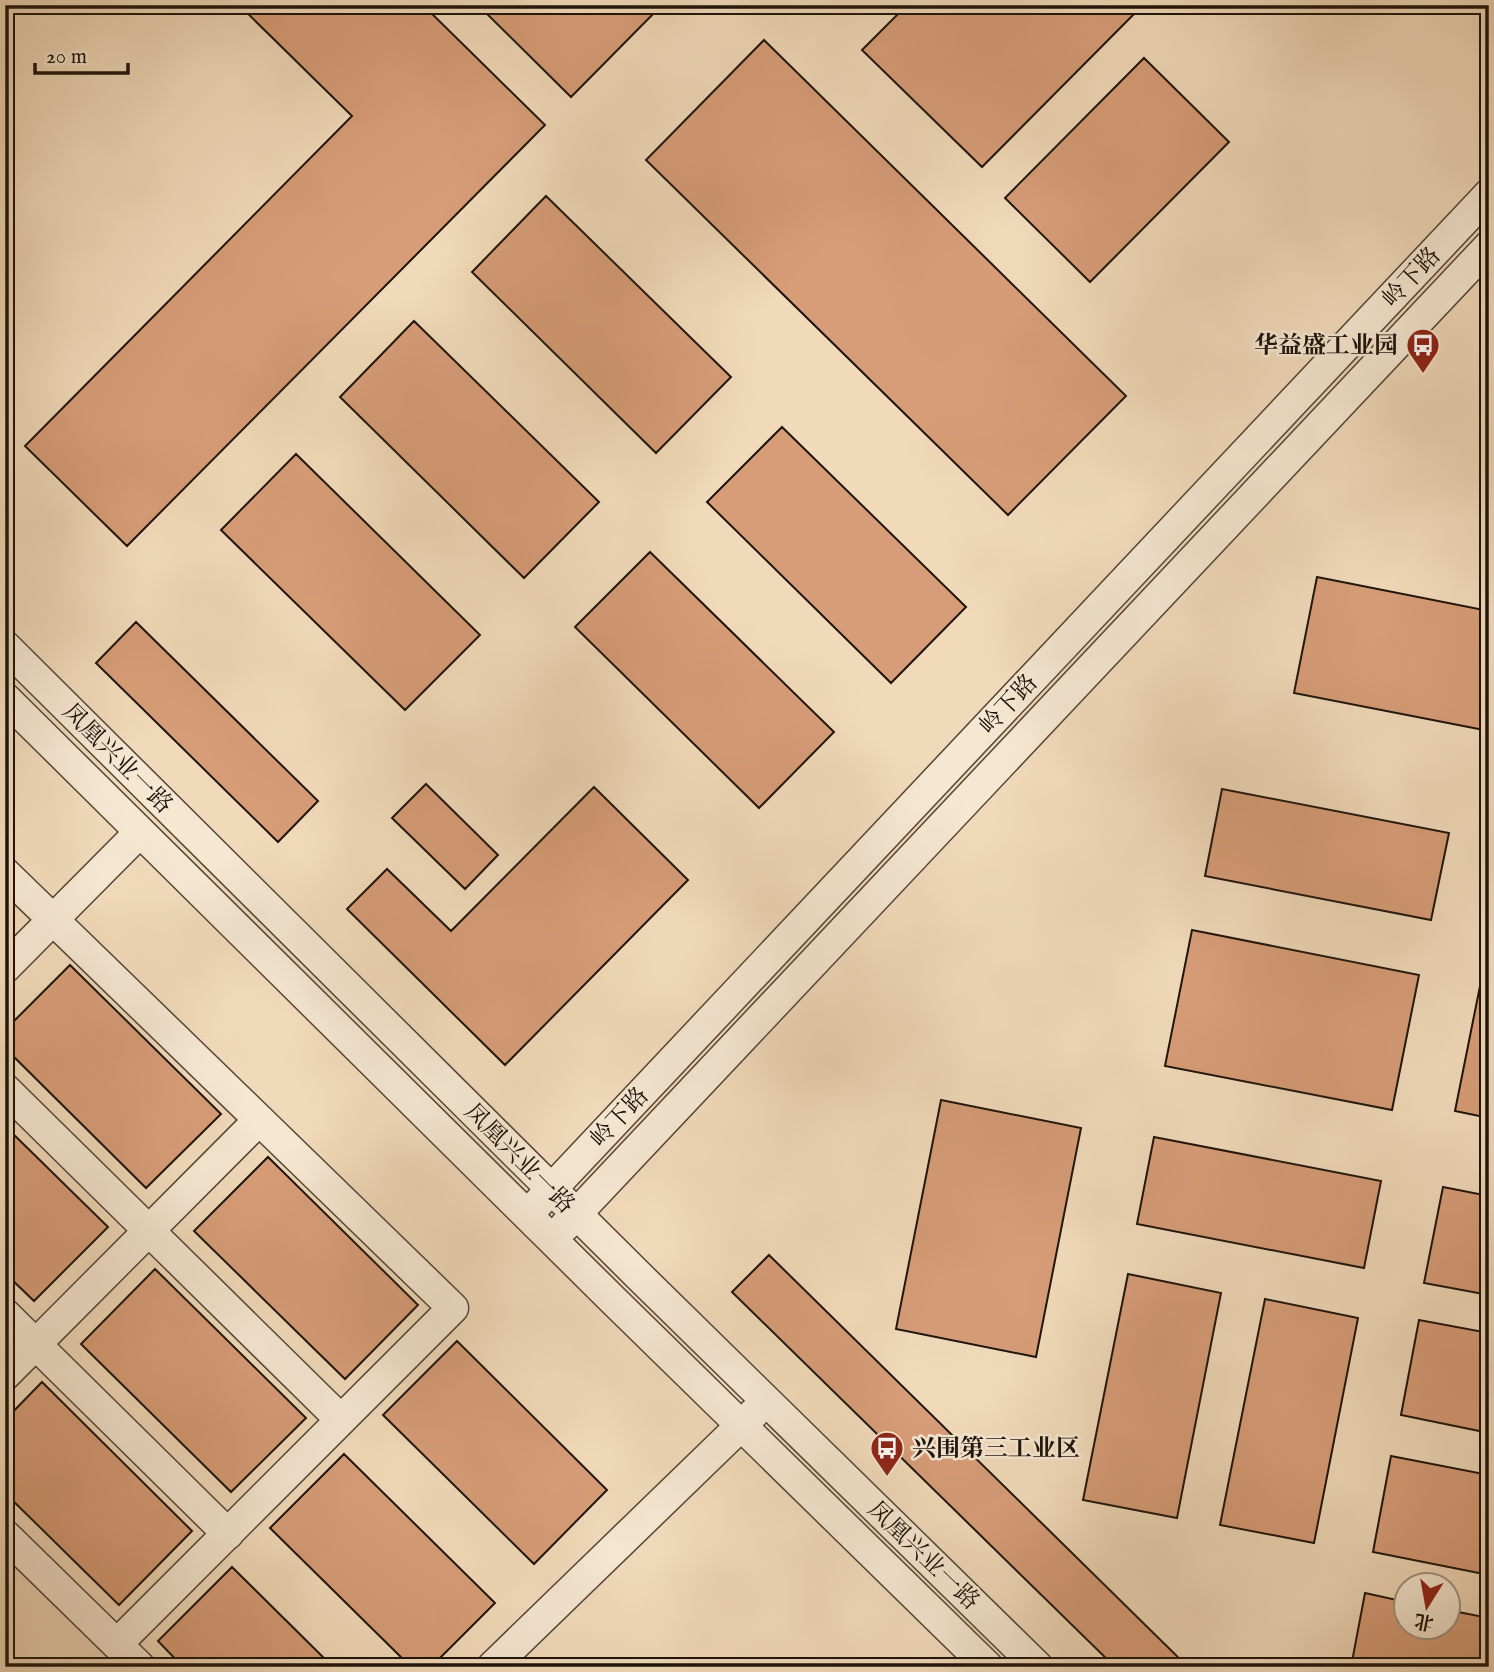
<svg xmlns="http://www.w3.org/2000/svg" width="1494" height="1672" font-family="'IM FELL English','Noto Serif SC',serif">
  <rect width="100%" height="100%" fill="#f1daba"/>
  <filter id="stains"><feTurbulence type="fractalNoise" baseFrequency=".00286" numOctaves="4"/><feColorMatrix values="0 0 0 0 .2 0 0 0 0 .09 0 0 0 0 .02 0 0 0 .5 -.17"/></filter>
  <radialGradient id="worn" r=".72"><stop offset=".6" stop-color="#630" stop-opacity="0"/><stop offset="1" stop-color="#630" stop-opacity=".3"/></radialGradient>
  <path fill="#d79d78" stroke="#1d140c" stroke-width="2" d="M239 5H423L545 125 127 546 25 446 352 116Z
    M478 5H662L571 97Z
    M907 5H1143L982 167 862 50Z
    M764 40 1126 396 1008 515 646 160Z
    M1144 58 1229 142 1090 282 1005 198Z
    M546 196 731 377 656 453 472 272Z
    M414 321 599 502 524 578 340 397Z
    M782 427 966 607 891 683 707 502Z
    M296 454 480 635 405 710 221 530Z
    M650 552 834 732 759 808 575 627Z
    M1317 577 1489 611V731L1294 693Z
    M136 622 318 801 278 842 96 663Z
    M426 784 498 855 465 889 392 818Z
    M594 787 688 880 505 1065 347 909 387 869 451 931Z
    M1222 789 1449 833 1431 920 1205 876Z
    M1192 930 1419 975 1392 1110 1165 1066Z
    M70 965 221 1114 146 1188 5 1048V1030Z
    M1482 976 1489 977V1118L1455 1111Z
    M941 1100 1081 1128 1036 1357 896 1329Z
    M5 1126 108 1227 34 1301 5 1273Z
    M1154 1137 1381 1181 1364 1268 1137 1224Z
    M268 1157 418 1305 345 1379 194 1231Z
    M1443 1187 1489 1196V1295L1424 1283Z
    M769 1255 1188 1667H1115L732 1292Z
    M155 1269 306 1418 231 1492 81 1344Z
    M1128 1274 1221 1293 1177 1518 1083 1500Z
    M1265 1299 1358 1318 1314 1543 1220 1525Z
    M1419 1320 1489 1333V1433L1401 1415Z
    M457 1341 607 1490 534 1564 383 1415Z
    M42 1382 192 1531 119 1605 5 1493V1420Z
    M344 1454 495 1603 431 1667H411L270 1528Z
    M1391 1456 1489 1475V1575L1373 1552Z
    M232 1567 333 1667H183L158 1641Z
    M1365 1593 1406 1602V1626H1448V1610L1489 1618V1667H1351Z"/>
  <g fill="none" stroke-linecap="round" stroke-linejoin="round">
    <defs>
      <path id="minor" d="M5 646 639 1276 1038 1667
        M5 698 613 1300 988 1667
        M5 873 453 1308 117 1644
        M5 968 140 832
        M5 1089 341 1420
        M527 1215 1489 194
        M564 1227 1489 246
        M5 1314 228 1534
        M5 1375 259 1120
        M5 1535 140 1667
        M492 1667 754 1413"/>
    </defs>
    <use href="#minor" stroke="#524638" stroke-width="33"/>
    <use href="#minor" stroke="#f6e7d2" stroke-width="30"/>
  </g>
  <defs>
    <symbol id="bus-pin" viewBox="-11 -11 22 30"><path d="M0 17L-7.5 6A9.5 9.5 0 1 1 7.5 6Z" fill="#8f2418" stroke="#f6e7d2"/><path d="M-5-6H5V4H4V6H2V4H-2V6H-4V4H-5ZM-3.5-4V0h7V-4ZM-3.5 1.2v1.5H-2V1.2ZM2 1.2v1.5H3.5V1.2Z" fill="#fff"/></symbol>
  </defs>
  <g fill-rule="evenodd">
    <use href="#bus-pin" x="1404" y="326" width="38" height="52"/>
    <use href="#bus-pin" x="868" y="1429" width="38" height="52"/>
  </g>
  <g text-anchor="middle" stroke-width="5" stroke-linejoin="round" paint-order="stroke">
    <g font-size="24" fill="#1d140c" stroke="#f6e7d2">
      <text transform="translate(1411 277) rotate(-47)" y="8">岭下路</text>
      <text transform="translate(1008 704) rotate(-47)" y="8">岭下路</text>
      <text transform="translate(118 758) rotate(45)" y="8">凤凰兴业一路</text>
      <text transform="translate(619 1117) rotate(-47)" y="8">岭下路</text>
      <text transform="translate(520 1158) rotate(45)" y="8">凤凰兴业一路</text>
      <text transform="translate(924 1555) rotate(44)" y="8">凤凰兴业一路</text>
    </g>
    <g font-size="24" font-weight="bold" fill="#1d140c" stroke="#f6e7d2" text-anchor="end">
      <text x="1398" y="353">华益盛工业园</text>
      <text x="912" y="1456" text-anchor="start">兴围第三工业区</text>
    </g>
  </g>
  <rect width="1494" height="1672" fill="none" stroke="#f1daba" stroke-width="28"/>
  <rect x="7" y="7" width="1480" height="1658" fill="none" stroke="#1d140c" stroke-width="3.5"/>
  <rect x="14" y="14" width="1466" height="1644" fill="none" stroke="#1d140c" stroke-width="2"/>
  <g transform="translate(1427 1606) rotate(191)"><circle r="33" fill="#f6e7d2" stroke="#9f9383" stroke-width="2"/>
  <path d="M0-5L12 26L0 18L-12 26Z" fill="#8f2418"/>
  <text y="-10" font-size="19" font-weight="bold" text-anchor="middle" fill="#1d140c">北</text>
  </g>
  <path d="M35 63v10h93v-10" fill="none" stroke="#1d140c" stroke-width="3.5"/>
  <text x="46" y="63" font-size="21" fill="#1d140c" stroke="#f6e7d2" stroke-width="5" paint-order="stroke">20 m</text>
  <rect width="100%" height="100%" filter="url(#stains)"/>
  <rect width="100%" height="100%" fill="url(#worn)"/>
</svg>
